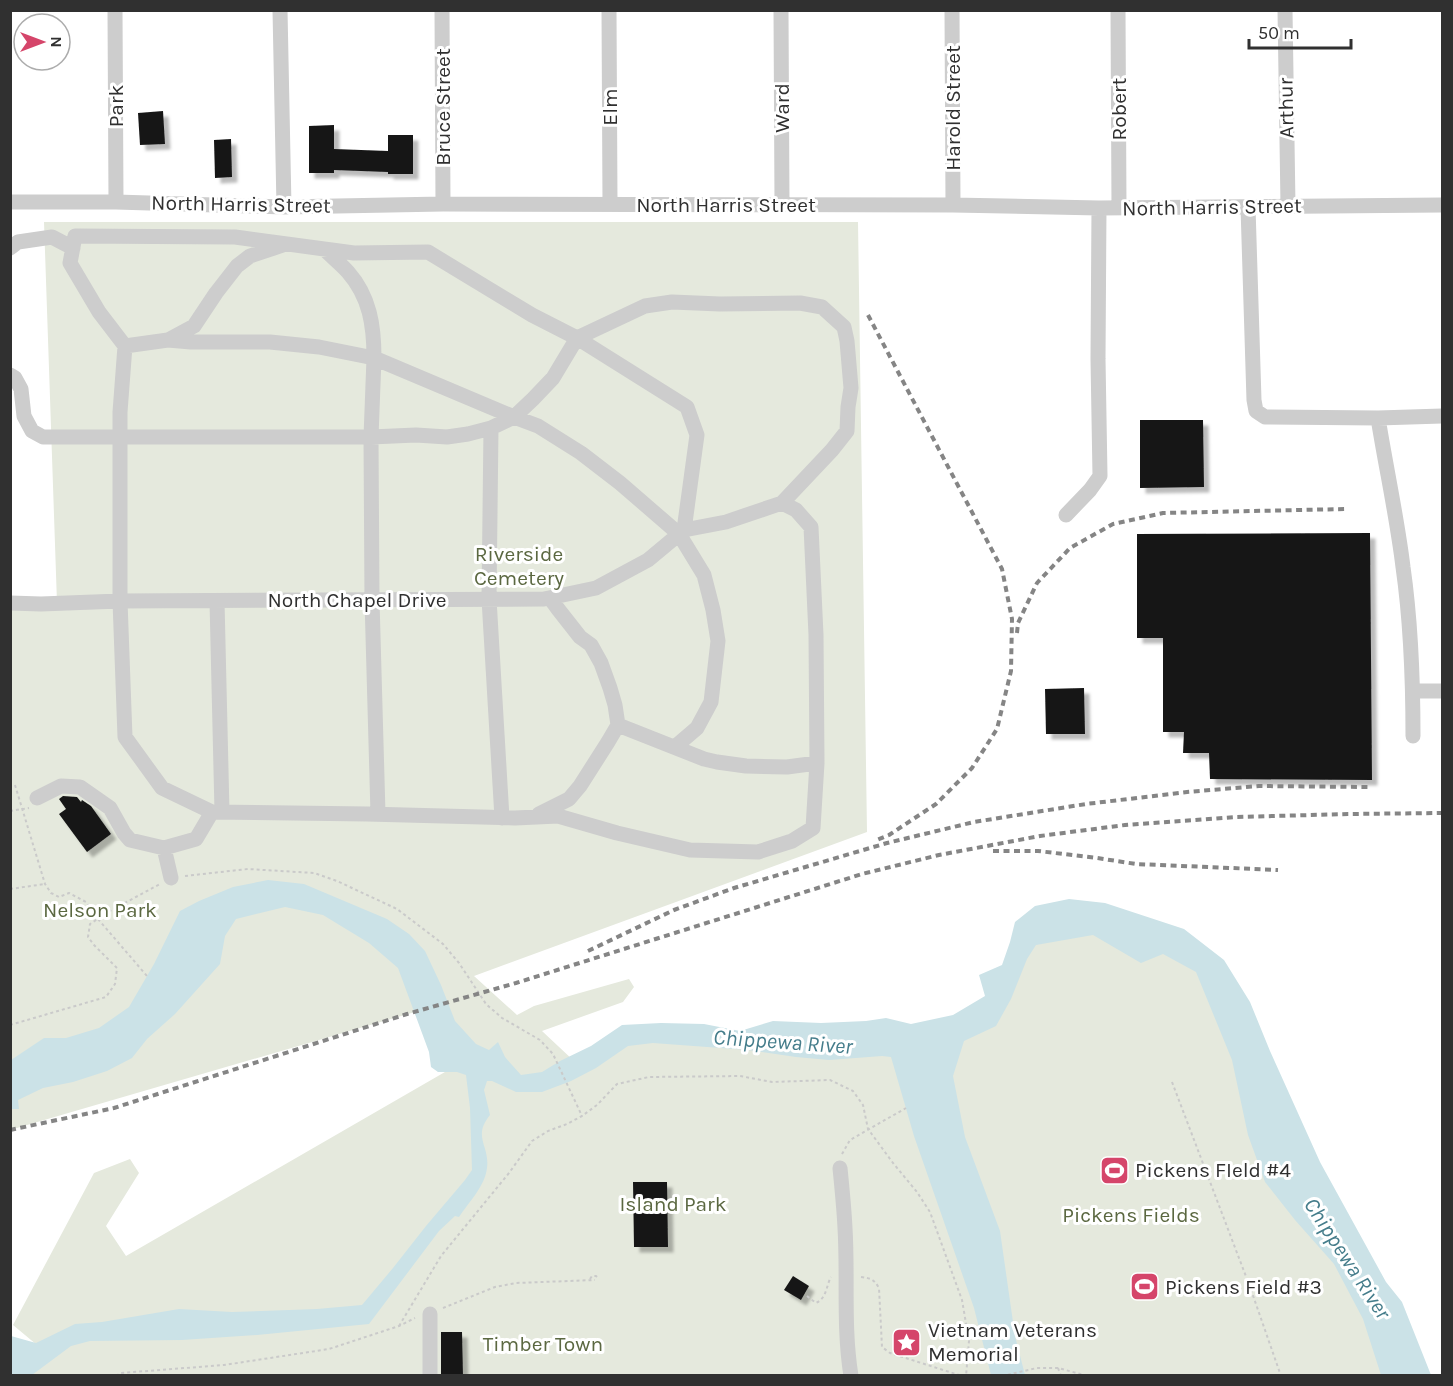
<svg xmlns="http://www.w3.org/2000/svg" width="1453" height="1386" font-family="Karla,sans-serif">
  <defs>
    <filter id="shadow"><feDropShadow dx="5.5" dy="5.5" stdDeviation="1.5" flood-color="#0004"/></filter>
  </defs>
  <rect width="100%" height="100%" fill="#fff"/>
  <path fill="#e5e9dd" d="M44 222H858L867 832 474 976 517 1015 534 1006 629 979 634 987 623 1002 542 1031 574 1061 631 1028 828 1047 988 1017 1029 925 1070 910 1203 970 1405 1375H20L43 1350 13 1325 94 1173 130 1159 139 1173 106 1226 126 1256 464 1061 432 1007 10 1130 11 602 57 603Z"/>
  <path fill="#cbe2e7" d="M268 880 304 884 387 919 409 934 425 951 441 985 455 1021 476 1044 489 1050 498 1042 505 1057 521 1075 542 1072 560 1061 591 1046 622 1025 661 1023 704 1024 740 1031 773 1021 821 1023 866 1021 886 1018 911 1024 953 1015 985 996 979 975 1002 965 1010 942 1015 922 1035 906 1069 899 1105 903 1184 929 1224 960 1250 1002 1270 1051 1320 1162 1386 1282 1402 1302 1431 1375H1381L1363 1319 1334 1264 1295 1220 1265 1182 1248 1135 1232 1060 1196 972 1163 954 1141 963 1093 935 1036 945 1027 959 1011 999 996 1026 964 1041 953 1076 965 1137 1000 1231 1015 1336 1025 1375H991L974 1308 914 1136 891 1057 882 1056 829 1060 796 1057 748 1050 653 1043 628 1046 596 1068 571 1081 542 1092H516L492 1081H487L484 1090 490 1115C472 1137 490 1146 487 1168 485 1186 469 1202 459 1217L455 1216 439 1231 369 1324 257 1335 182 1340 90 1341 71 1346 32 1375H11V1336L36 1343 75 1324 102 1322 179 1309 232 1312 317 1309 362 1305 393 1268 426 1226 465 1180 472 1170 470 1108 466 1075 457 1072H438L431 1067 429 1052 398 968 369 943 323 915 285 907 236 919 225 936 220 964 175 1014 147 1039 132 1058 107 1071 73 1082 43 1088 18 1100 19 1109H11V1060L44 1038H66L99 1028 129 1007 154 964 180 911 199 901 233 887Z"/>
  <path fill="#171717" filter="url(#shadow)" d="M163 111 165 144 140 145 138 113Z
    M334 125V149L388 151V135H413V174H388V172L334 170V173H309V126Z
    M231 139 232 177 215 178 214 140Z
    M1140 420H1203L1204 487 1140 488Z
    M1370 533 1372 780 1210 779 1209 753H1183L1184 732H1163V638H1137V534Z
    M1084 688 1085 734H1046L1045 689Z
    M63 796 77 797 81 802 82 800 91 806 111 834 87 852 59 814 66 809 59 799Z
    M633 1182H667L668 1247H634Z
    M793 1276 809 1286 801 1300 784 1290Z
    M441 1332H462L463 1376H441Z"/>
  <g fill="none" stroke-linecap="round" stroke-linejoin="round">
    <path stroke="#cacaca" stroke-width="2" stroke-dasharray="3 3" stroke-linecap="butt" d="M15 785 45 884 51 893 59 897 69 893 86 902 98 919 147 976
      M10 811 29 808
      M185 876 248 869 314 873 337 881 397 909 443 944 459 963 486 1004 502 1018 540 1040 553 1054 582 1116
      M10 889 45 884
      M10 1025 106 997 115 984 117 968 94 945 88 937 90 924 108 912 160 884
      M1172 1082 1250 1287 1281 1376
      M842 1154 850 1140 906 1108
      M861 1277C870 1278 874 1279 879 1288L882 1347 890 1353 962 1376
      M590 1279 592 1276H596L599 1279
      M807 1296 816 1303C827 1298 826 1286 831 1277
      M443 1308 495 1287 516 1283 595 1280
      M399 1326 441 1256 509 1173 532 1141 548 1131 567 1124 582 1116 597 1105 617 1084 649 1077 740 1076 772 1082 830 1080 853 1091 863 1105 868 1129 893 1163 917 1192 930 1212 962 1300 969 1341 966 1376
      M1058 1368 1061 1376
      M116 1376 121 1373 224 1365 329 1349 399 1326 415 1318
      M1002 1376 1037 1368H1058L1088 1376"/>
    <path stroke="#cdcdcd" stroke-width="15" d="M115 10 116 202
      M280 10 284 207
      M442 10 443 204
      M609 10 610 204
      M781 10 782 205
      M952 10 953 205
      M1118 10 1119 208
      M1285 10 1288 206
      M10 202H116L284 207 443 204 953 205 1099 208 1442 205
      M1248 207 1254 400 1256 411 1265 417 1378 418C1386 468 1397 517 1403 567 1411 623 1413 679 1413 736
      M10 248 18 242 52 237 73 248
      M168 340 191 342H270L319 347 374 358C374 326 370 297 348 272 341 264 332 257 324 249
      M125 346 168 340 194 326 216 293 237 266 250 256 283 245
      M10 375 15 378 21 389 24 416 32 431 43 437H371L372 600 378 814
      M1378 418 1442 416
      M491 428 489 599 502 818
      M1066 515 1090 490 1100 476 1098 359 1099 208
      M217 601 222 812
      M10 603 41 604 120 601 544 599 596 588 648 560 684 530 726 522 782 503 796 510 811 527 816 635 817 763 813 828 792 841 758 852 690 850 617 833 558 816 515 818 367 814 212 812 162 788 125 737 120 601V412L125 346 99 312 70 263 75 236 235 237 354 253 428 252 532 315 577 338 687 407 697 435 684 530
      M1413 691H1442
      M618 725 704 759 717 762 746 766 787 767 817 763
      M676 746 697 728 711 702 718 641 713 610 704 575 679 534 620 483 581 453 538 426 514 417 491 428 468 434 447 437 416 435 371 437 374 358 514 417 533 399 553 378 577 338 645 306 672 302 720 304 800 303 822 307 844 327 847 341 851 388 848 407 847 431 832 450 782 503
      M37 798 61 786 80 787 110 808 124 833 130 840 164 848 196 839 212 812
      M539 814 569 799 580 786 608 742 618 725 615 705 610 688 601 663 591 645 580 637 558 609 550 598
      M164 848 171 878
      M840 1168C842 1188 844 1208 845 1228 848 1277 843 1326 851 1376
      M430 1376V1314"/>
    <path stroke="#858585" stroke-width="4" stroke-dasharray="6 4.5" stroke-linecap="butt" d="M868 315 1002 569 1012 619 1011 671 997 729 972 768 936 804 889 835 877 840
      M1017 633 1018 623 1037 583 1070 548 1113 524 1163 513 1345 509
      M993 851H1038L1097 858 1136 864 1278 870
      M588 951 674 910 734 888 887 843 974 822 1086 804 1187 792 1259 786 1370 787
      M10 1130 114 1108 407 1014 516 983 862 874 939 855 1040 836 1125 825 1237 817 1348 814 1442 813"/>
  </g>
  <defs>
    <symbol id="stadium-square" viewBox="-11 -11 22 22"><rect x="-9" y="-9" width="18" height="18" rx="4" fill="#d5456a" stroke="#fff"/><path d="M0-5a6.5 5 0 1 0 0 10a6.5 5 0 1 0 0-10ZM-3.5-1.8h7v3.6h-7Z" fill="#fff"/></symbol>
    <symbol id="sight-square" viewBox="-11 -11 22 22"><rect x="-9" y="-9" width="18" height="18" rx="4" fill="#d5456a" stroke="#fff"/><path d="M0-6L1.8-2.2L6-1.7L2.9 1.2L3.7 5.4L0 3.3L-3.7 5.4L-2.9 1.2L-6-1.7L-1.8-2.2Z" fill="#fff"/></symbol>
  </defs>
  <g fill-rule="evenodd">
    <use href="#stadium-square" x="1098" y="1154" width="33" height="33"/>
    <use href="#stadium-square" x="1128" y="1270" width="33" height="33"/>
    <use href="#sight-square" x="890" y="1326" width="33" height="33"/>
  </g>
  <g text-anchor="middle" stroke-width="6" stroke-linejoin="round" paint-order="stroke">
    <g font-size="21" fill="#303030" stroke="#fff">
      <text transform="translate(116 106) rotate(-90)" y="7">Park</text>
      <text transform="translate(443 107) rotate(-90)" y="7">Bruce Street</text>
      <text transform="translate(610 107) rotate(-90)" y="7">Elm</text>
      <text transform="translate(782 108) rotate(-90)" y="7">Ward</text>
      <text transform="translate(953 108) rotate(-90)" y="7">Harold Street</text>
      <text transform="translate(1286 108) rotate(-91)" y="7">Arthur</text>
      <text transform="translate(1119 109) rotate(-90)" y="7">Robert</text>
      <text transform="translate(241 204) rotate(1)" y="7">North Harris Street</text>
      <text x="726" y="212">North Harris Street</text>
      <text transform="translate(1212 207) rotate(-1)" y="7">North Harris Street</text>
      <text x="357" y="607">North Chapel Drive</text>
    </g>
    <g font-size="21" fill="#5b6841" stroke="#fff">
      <text x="519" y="561">Riverside<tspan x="519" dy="24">Cemetery</tspan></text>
      <text x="100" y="917">Nelson Park</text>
      <text x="673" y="1211">Island Park</text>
      <text x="1131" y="1222">Pickens Fields</text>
      <text x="543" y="1351">Timber Town</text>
    </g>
    <g font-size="21" fill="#303030" stroke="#fff" text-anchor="start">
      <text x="1135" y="1177">Pickens FIeld #4</text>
      <text x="1165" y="1294">Pickens Field #3</text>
      <text x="928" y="1337">Vietnam Veterans<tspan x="928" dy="24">Memorial</tspan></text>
    </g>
    <g font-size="22" font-style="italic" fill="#457d8b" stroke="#fff">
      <text transform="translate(783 1041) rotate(4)" y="8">Chippewa River</text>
      <text transform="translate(1348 1258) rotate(57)" y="8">Chippewa River</text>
    </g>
  </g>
  <rect width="1453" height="1386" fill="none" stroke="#303030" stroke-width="24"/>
  <g transform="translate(42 42) rotate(90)"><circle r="28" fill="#ffffff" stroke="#acacac" stroke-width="1.5"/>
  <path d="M0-4.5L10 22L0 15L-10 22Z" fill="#d5456a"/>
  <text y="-9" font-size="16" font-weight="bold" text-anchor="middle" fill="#303030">N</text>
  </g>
  <path d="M1249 39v9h102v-9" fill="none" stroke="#303030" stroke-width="3"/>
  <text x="1258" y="39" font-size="18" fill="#303030" stroke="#ffffff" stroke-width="4.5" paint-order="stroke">50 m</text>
</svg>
